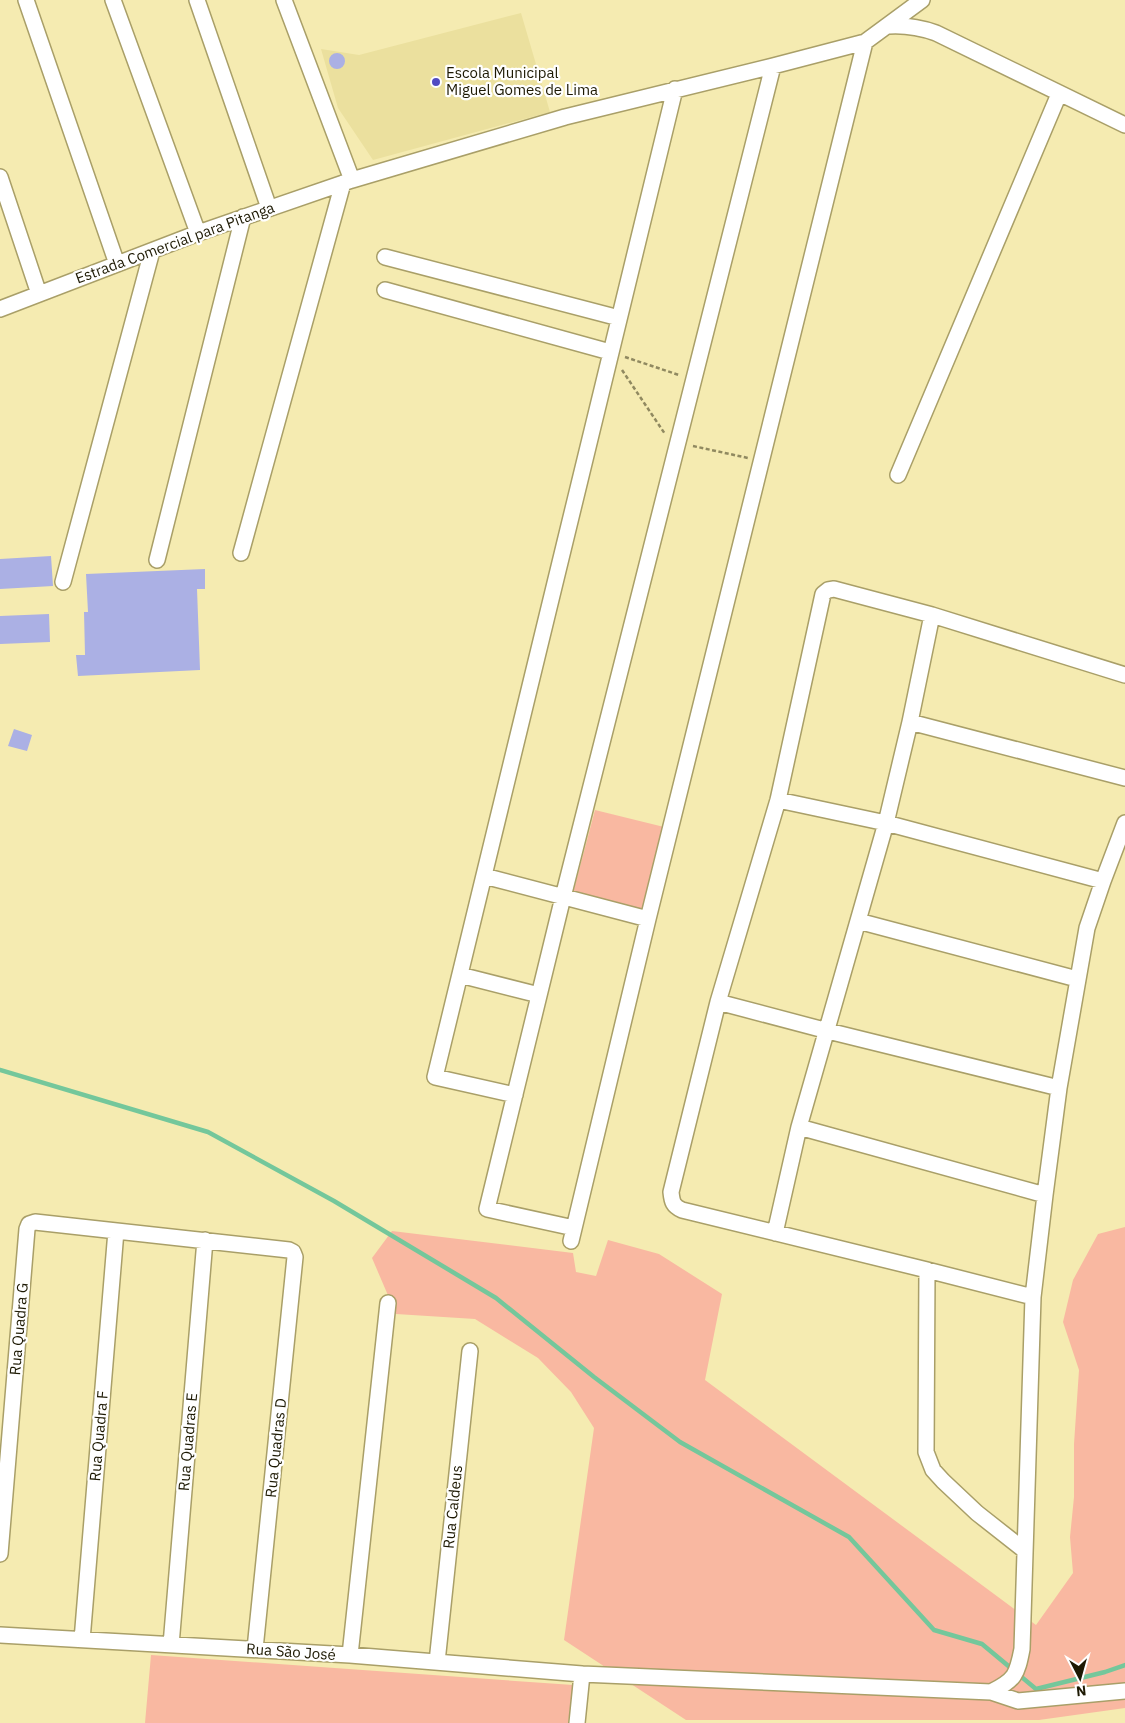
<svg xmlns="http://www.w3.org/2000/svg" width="1125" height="1723" font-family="'IBM Plex Sans',sans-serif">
  <rect width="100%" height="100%" fill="#f5ebb1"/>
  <path fill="#ebe09e" d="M521 13 550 112 373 160 338 108 321 49 359 55Z"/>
  <path fill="#f9b8a1" d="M595 810 664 827 643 910 573 893Z
    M1125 1227V1708L1039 1720H686L564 1640 594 1428 571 1392 538 1358 475 1319 396 1314 372 1258 392 1231 573 1253 576 1272 596 1276 608 1240 659 1254 722 1294 705 1380 1036 1625 1073 1573 1070 1537 1074 1497V1444L1079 1370 1063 1322 1073 1280 1098 1234Z
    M151 1655 573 1685 568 1723H145Z"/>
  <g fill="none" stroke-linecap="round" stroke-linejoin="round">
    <path stroke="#74c79b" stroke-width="4.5" d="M0 1070 208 1132 334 1201 496 1298 594 1377 680 1442 849 1537 934 1630 982 1644 1036 1689 1105 1672 1125 1665"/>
  </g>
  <path fill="#abb0e4" d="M329 61a8 8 0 1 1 16 0a8 8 0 1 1-16 0Z
    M51 556 53 586 0 589V559Z
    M205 569V589H197L200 670 78 676 76 655H85L84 612H88L86 574Z
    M49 614 50 642 0 644V616Z
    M14 729 32 735 27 751 8 746Z"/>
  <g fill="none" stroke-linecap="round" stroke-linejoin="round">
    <defs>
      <path id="street" d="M26 0 117 264
        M113 0 198 233
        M197 0 269 208
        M284 0 352 180
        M889 26C906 25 919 27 936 33L1125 125
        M0 177 39 294
        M385 257 619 318
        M385 290 610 352
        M0 309 198 233 352 180 565 117 773 66 865 42 922 0
        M898 475 1059 94
        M241 553 343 183
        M157 560 243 217
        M63 582 152 251
        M910 722 1125 778
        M778 800 886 823 1103 881
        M484 876 648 919
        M858 921 1077 979
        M460 975 539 995
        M718 1002 828 1031 1059 1088
        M515 1095 435 1077 675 89
        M799 1127 1045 1195
        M574 1228 487 1209 563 897 773 66
        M775 1233 799 1127 886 823 910 722 932 615
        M571 1241 648 919 865 42
        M927 1270 926 1452 933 1470 943 1481 977 1513 1024 1550
        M1033 1297 927 1270 682 1210C673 1206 672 1202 671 1192L718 1002 778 800 823 594 828 590 834 589 932 615 1125 675
        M0 1554 27 1229 29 1224 35 1222 289 1250 293 1252 295 1257 255 1649
        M0 1635 350 1655 582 1674 991 1692C1015 1680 1017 1675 1022 1649L1033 1297 1045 1195 1059 1088 1087 928 1103 881 1125 823
        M82 1640 116 1231
        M171 1645 205 1240
        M350 1655 388 1303
        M437 1662 470 1351
        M991 1692 1018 1701 1125 1691
        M577 1723 582 1674"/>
    </defs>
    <use href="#street" stroke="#a99f68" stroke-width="18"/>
    <path stroke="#908960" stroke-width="2.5" stroke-dasharray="4 2.5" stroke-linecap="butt" d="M625 357 679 375
      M622 370 665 434
      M693 446 748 458"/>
    <use href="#street" stroke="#fff" stroke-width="15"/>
  </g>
  <circle fill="#514bc2" stroke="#fff" stroke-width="2" cx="436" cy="82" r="5"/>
  <g text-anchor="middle" stroke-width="4.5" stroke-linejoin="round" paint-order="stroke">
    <g font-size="15" fill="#1d1903" stroke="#fff" text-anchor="start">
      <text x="446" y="78">Escola Municipal<tspan x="446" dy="17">Miguel Gomes de Lima</tspan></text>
    </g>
    <g font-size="15" fill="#1d1903" stroke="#fff">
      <text transform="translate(175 243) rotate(-20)" y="5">Estrada Comercial para Pitanga</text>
      <text transform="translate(19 1329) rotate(-85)" y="5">Rua Quadra G</text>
      <text transform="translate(99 1436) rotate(-85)" y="5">Rua Quadra F</text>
      <text transform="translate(188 1442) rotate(-85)" y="5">Rua Quadras E</text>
      <text transform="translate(276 1448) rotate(-84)" y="5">Rua Quadras D</text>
      <text transform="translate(453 1507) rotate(-84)" y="5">Rua Caldeus</text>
      <text transform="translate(291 1652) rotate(4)" y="5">Rua São José</text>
    </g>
  </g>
  <g transform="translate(1080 1678) rotate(174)" stroke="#ffffff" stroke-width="4" paint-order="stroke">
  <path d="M0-4L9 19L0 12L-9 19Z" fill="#1d1903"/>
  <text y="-8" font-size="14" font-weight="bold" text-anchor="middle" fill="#1d1903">N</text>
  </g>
</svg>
